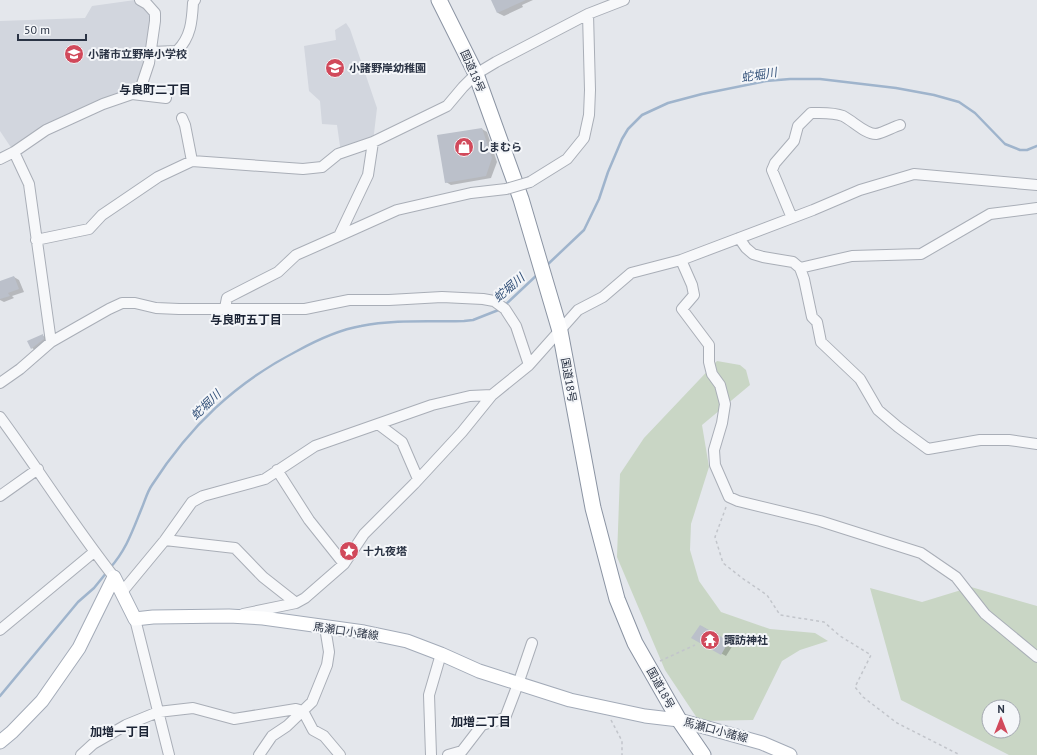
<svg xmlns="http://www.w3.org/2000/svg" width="1037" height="755" font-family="'PT Sans','Noto Sans JP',sans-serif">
  <rect width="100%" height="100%" fill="#e4e7ec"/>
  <path fill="#d2d6de" d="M135 0H139L155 21 141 87 14 152 0 131V21L85 18 92 6Z
    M346 23 350 29 377 108 373 142 341 153 337 125 322 124 320 101 309 91 304 46 336 40 335 30Z"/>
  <path fill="#c9d6c5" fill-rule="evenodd" d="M717 361 740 365 746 370 750 385 702 425 709 467 691 524 690 550 699 581 721 612 770 629 815 633 828 641 800 650 782 661 753 720 699 721 665 670 617 557 620 474 644 438Z
    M971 587 1037 606V755H1009L901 700 870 588 922 602ZM989 707H1013V731H989Z"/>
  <path fill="#0003" d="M492 0H533L522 5 523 7 504 16 498 13Z
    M482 129 487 132 497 162 491 178 451 185 446 182Z
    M14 277 19 280 24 292 12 296 14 298 4 302 0 300V282Z
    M43 336 46 337 47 341 35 350 32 348 28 342Z
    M701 626 733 645 726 656 693 638Z"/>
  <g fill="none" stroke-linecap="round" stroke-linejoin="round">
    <path stroke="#9fb4cc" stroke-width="2.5" d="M546 266 584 230 599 199 608 172 622 139 628 129 642 115 668 103 702 94 766 81 790 79H820L896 88 934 95 959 102 975 113 1005 144 1020 150H1027L1037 146
      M504 306 538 274
      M110 568C126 550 132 532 141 510 145 501 147 492 152 485 190 426 235 383 297 351 317 340 338 330 361 326 395 319 430 322 464 321L473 320 501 309
      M0 696 78 602 94 588 107 572"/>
  </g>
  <path fill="#bbc0ca" d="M491 0H526L497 13Z
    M482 128 492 158 486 176 445 183 437 135Z
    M14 276 19 289 8 293 10 296 0 299V281Z
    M43 334 44 339 31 349 27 341Z
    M700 625 729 641 721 655 691 638Z"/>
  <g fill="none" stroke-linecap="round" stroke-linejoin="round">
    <defs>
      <path id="minor" d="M151 52 177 51C191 37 192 21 193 3L195 0
        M132 94 166 98
        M182 118 185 125 192 161
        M14 152 29 184 51 342
        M0 159 14 152 46 130 103 104 132 94 141 87 149 63 155 21V13L147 4 140 0
        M530 182 567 159 584 138 589 115 590 90 588 14
        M792 218 772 170 775 163 794 141 798 126 811 113C822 113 833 112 843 116 853 121 865 134 876 134 883 133 893 127 900 125
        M339 236 397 210 471 193 506 189
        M739 238 746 248 753 254 763 257 793 262 800 268 804 279 812 317 817 322 821 342 860 379 878 410 898 427 928 449 980 440H1009L1037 444
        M36 240 89 229 102 215 158 177 192 161 303 169 322 167 338 154 373 142 447 106 463 87 476 74 496 62 588 14 624 0
        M681 260 692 285 694 295 682 309 709 345V362L712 374 720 385 725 404 722 423 714 450 715 465 729 497 738 501 820 521 921 553 956 577 985 614 1037 657
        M800 268 852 256 921 254 990 214 1037 208
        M225 308 227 298 278 272 296 255 339 236 368 175 373 142
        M0 383 20 369 51 342 79 326 109 309 122 303H135L156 308 179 309H305L349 300H389L442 297 483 299 494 301 505 309 516 326 529 365
        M0 417C39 470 73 525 114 577
        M378 424 402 442 418 479
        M277 470 309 520 344 564
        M0 496 38 469
        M165 540 235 548 263 577 296 603
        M122 592 165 540 192 502 203 496 265 479 315 446 432 405 470 396 492 395
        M243 614 296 603 305 598 344 564 364 534 414 484 462 432 492 395 529 365 578 310 603 297 631 273 681 260 813 210 860 190 914 174 1037 185
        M135 619 169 755
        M0 630 94 552
        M81 755 93 744 126 725 158 712 193 708 234 719 296 709 303 711 313 730 324 736 340 755
        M259 755 272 736 287 726 312 702 327 665 329 652 325 627
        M431 755 429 695 441 654
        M448 755 462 751 482 725 505 718 518 684 532 643"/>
      <path id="major" d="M114 577 135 619 153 617 229 616 263 618 364 632 407 641 441 654 479 671 570 700 645 716 679 720 762 743 790 755
        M0 742 12 732 42 701 79 648 114 577"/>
      <path id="highway" d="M439 0 476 74 521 199 560 331 593 508 617 599 635 643 679 720 703 755"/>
    </defs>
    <use href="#minor" stroke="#a9aeb7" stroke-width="12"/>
    <use href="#major" stroke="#a3abb8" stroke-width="15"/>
    <use href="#highway" stroke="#8b94a3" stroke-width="17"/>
    <path stroke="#c2c5cb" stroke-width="1.5" stroke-dasharray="3 3" stroke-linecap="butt" d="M726 507 715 537 723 563 742 578 767 595 780 615 824 622 840 636 871 655 855 687 863 697 897 723 960 755
      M660 661 695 645
      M611 720 622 741V755"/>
    <use href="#minor" stroke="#f7f8fa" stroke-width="10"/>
    <use href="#major" stroke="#fff" stroke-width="13"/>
    <use href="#highway" stroke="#fff" stroke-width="15"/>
    <defs>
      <path id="minor-bridge" d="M506 189 530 182"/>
    </defs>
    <use href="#minor-bridge" stroke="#a9aeb7" stroke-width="12" stroke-linecap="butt"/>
    <use href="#minor-bridge" stroke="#f7f8fa" stroke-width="10"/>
  </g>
  <defs>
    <symbol id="school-disc" viewBox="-11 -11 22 22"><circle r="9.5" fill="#d1495b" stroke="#f4f6f9"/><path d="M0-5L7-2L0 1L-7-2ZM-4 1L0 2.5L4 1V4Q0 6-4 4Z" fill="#fff"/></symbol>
    <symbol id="shop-disc" viewBox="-11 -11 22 22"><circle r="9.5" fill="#d1495b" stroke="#f4f6f9"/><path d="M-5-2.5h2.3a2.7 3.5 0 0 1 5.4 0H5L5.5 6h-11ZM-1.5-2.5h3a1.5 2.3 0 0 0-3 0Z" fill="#fff"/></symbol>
    <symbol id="sight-disc" viewBox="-11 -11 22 22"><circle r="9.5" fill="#d1495b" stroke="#f4f6f9"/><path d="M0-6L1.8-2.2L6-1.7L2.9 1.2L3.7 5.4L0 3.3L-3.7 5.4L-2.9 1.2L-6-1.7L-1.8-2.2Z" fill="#fff"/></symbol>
    <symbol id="temple-disc" viewBox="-11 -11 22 22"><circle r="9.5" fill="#d1495b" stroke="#f4f6f9"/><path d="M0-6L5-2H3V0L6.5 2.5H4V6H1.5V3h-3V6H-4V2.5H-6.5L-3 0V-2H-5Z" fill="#fff"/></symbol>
  </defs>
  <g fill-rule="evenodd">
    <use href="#school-disc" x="63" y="43" width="22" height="22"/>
    <use href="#school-disc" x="324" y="57" width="22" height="22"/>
    <use href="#shop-disc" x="453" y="136" width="22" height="22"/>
    <use href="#sight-disc" x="338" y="540" width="22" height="22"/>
    <use href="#temple-disc" x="699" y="629" width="22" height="22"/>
  </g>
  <g text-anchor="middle" stroke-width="4" stroke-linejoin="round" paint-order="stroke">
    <g font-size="11" font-weight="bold" fill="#2b3445" stroke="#f4f6f9" text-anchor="start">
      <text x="88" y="58">小諸市立野岸小学校</text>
      <text x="349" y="72">小諸野岸幼稚園</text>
      <text x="478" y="151">しまむら</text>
      <text x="363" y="555">十九夜塔</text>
      <text x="724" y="644">諏訪神社</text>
    </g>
    <g font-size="11" fill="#2b3445" stroke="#f4f6f9">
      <text transform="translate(473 71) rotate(66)" y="4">国道18号</text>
      <text transform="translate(569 380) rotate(80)" y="4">国道18号</text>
      <text transform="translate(346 631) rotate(8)" y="4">馬瀬口小諸線</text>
      <text transform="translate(661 688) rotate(61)" y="4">国道18号</text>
      <text transform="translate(716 730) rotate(15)" y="4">馬瀬口小諸線</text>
    </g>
    <g font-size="12" font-style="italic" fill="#34527a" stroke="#f4f6f9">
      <text transform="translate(759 75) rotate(-9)" y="4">蛇堀川</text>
      <text transform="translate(509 288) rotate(-41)" y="4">蛇堀川</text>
      <text transform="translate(206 405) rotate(-44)" y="4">蛇堀川</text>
    </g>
    <g font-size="12" font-weight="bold" fill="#1d2536" stroke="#f4f6f9">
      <text x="155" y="94">与良町二丁目</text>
      <text x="246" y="324">与良町五丁目</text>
      <text x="481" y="726">加増二丁目</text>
      <text x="120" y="736">加増一丁目</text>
    </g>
  </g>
  <g transform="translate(1001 719)"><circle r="19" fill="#f4f6f9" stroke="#a4a8b1"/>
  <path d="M0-3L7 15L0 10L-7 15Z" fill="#d1495b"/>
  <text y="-6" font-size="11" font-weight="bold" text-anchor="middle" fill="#2b3445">N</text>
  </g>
  <path d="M18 34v6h68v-6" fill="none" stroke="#2b3445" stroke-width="2"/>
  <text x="24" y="34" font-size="12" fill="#2b3445" stroke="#f4f6f9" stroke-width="3" paint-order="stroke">50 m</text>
</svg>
